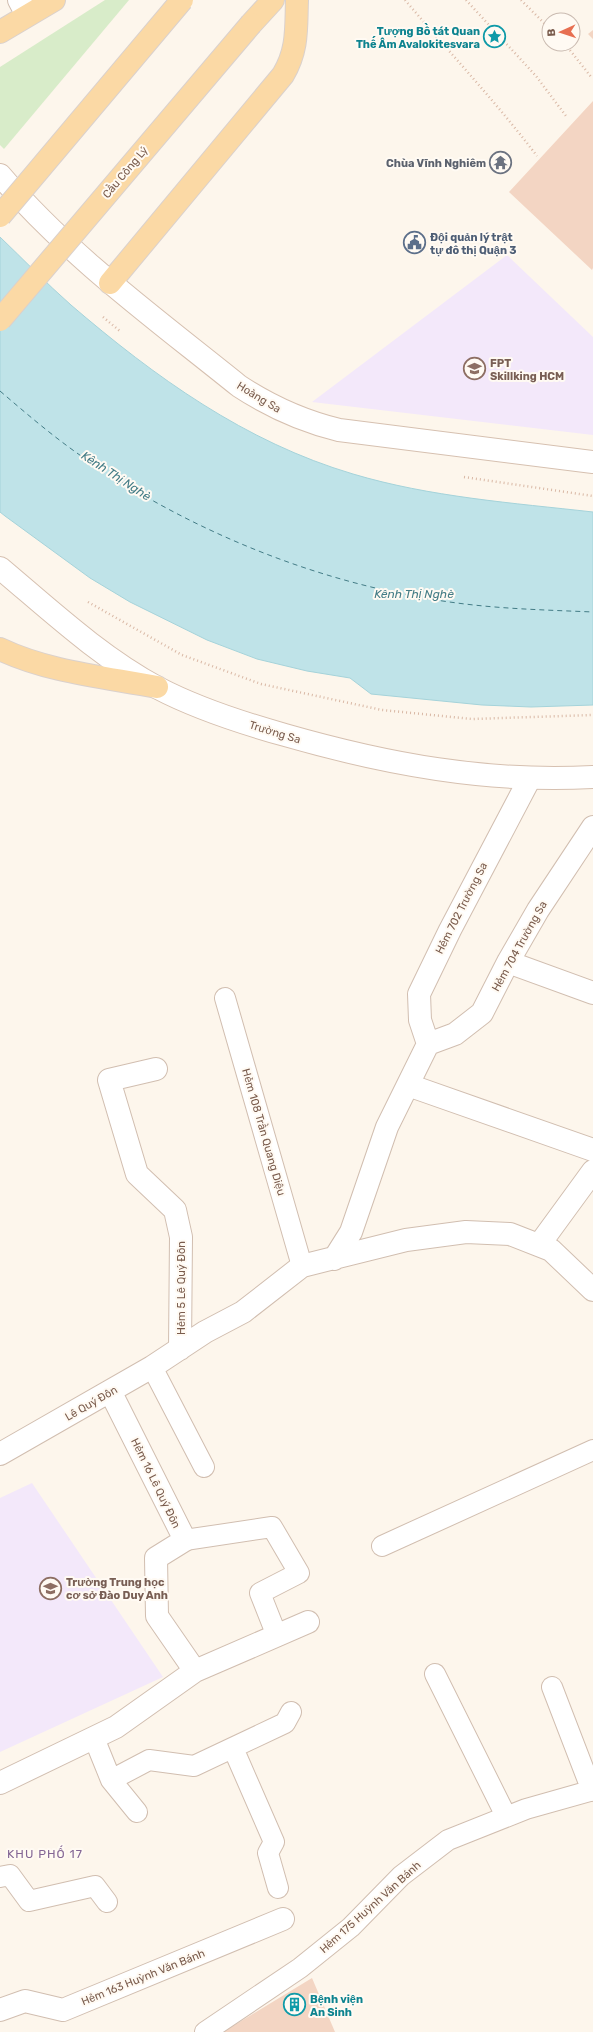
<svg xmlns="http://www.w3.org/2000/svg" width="593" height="2032" font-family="Rubik,sans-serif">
  <rect width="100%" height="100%" fill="#fdf6ec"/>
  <path fill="#f3e8fa" d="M507 255 593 337V435L312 402Z
    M32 1483 163 1677 0 1752V1498Z"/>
  <path fill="#d8ecc9" d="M105 0H129L4 149 0 145V67Z"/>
  <path fill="#bfe3e8" stroke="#a5d3da" d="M0 237C23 259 46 283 71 305 155 377 245 442 353 474 430 497 513 503 593 512V705L531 707 482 705 371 694 350 678 307 671 257 659 207 640 130 602 90 578 5 516 0 512Z"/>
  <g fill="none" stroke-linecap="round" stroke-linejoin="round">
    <path stroke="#437c86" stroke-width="1" stroke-dasharray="5 4" stroke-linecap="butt" d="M0 391C28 415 56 439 87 460 196 534 325 586 457 603 502 609 547 610 593 612"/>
  </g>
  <path fill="#f3d5c3" d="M593 30V39L588 34Z
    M593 101V268L592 270 509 192Z
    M312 1978 335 2032H223Z"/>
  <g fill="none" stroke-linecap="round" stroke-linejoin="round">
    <defs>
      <path id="lane" d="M225 998 302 1266
        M152 1367 204 1467
        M185 1540 272 1527 299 1573 260 1593 277 1636
        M382 1546 593 1450
        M435 1674 506 1816
        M552 1687 592 1791
        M94 1738 111 1780 137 1812
        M233 1748 274 1842 268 1853 278 1888
        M111 1780 149 1760 194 1766 285 1723 291 1712
        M0 1877 10 1875 29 1901 95 1886 107 1902
        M205 2032 300 1968 351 1927 401 1876 448 1840 526 1809 593 1790"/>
      <path id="street" d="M19 0 27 15
        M508 962 593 993
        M428 1044 420 1020 419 994 450 930 530 778
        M428 1044 455 1034 482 1013 508 962 538 910 593 827
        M156 1069 109 1080 137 1174 175 1210 181 1237 180 1349
        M408 1085 593 1150
        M539 1245 593 1171
        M334 1259 351 1232 387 1127 428 1044
        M110 1391 185 1540 156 1558 157 1616 195 1671
        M0 1454 152 1367 205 1332 243 1312 302 1266 406 1240 466 1232 510 1234 551 1250 593 1290
        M0 1783 116 1727 195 1671 308 1622
        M0 2010 25 2001 63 2010 283 1919"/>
      <path id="secondary" d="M0 175C69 256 156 319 239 386 271 407 302 421 339 430L593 462
        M0 568C50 610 100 657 158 688 198 709 242 723 285 735 386 764 488 783 593 777"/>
      <path id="primary" d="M251 24 273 0
        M0 32 54 0
        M110 283 283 75C298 50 296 29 297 0
        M0 649C48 672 105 677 157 687"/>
    </defs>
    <use href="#lane" stroke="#d1beb0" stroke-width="22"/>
    <use href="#street" stroke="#d1beb0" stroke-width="24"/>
    <use href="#secondary" stroke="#d6c0b0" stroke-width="24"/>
    <use href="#primary" stroke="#dad1cd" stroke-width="24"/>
    <path stroke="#d9b8a5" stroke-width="2.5" stroke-dasharray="1 3" stroke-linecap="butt" d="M405 0C449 52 496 102 537 156
      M466 0 536 76 566 116
      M521 0 549 28
      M565 44 592 78
      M103 317 121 332
      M464 477 593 496
      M88 602 182 655 261 684 382 710 472 719 593 715"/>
    <use href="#lane" stroke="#fff" stroke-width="20"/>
    <use href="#street" stroke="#fff" stroke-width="22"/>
    <use href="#secondary" stroke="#fff" stroke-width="22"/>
    <use href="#primary" stroke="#fbd9a5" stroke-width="22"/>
    <defs>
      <path id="primary-bridge" d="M0 216 182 0
        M0 320 251 24"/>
    </defs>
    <use href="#primary-bridge" stroke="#dad1cd" stroke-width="24" stroke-linecap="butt"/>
    <use href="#primary-bridge" stroke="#fbd9a5" stroke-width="22"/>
  </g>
  <defs>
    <symbol id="sight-ring" viewBox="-11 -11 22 22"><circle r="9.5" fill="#fffaf3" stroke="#0f9aa8" stroke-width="1.5"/><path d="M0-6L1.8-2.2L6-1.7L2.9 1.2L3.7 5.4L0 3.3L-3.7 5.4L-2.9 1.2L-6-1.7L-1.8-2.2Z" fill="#0f9aa8"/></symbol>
    <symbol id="temple-ring" viewBox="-11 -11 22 22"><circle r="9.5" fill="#fffaf3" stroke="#6b7280" stroke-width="1.5"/><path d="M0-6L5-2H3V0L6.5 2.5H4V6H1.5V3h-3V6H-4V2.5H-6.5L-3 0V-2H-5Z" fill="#6b7280"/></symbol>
    <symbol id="civic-ring" viewBox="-11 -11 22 22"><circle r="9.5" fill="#fffaf3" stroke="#5c6f8a" stroke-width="1.5"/><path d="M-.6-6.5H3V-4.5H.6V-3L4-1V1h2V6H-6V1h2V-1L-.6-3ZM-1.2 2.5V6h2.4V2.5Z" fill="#5c6f8a"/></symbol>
    <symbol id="university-ring" viewBox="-11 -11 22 22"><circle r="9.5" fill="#fffaf3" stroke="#8d6e63" stroke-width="1.5"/><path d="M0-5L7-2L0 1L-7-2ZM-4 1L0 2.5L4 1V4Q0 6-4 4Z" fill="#8d6e63"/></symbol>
    <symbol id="school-ring" viewBox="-11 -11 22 22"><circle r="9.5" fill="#fffaf3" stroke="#8d6e63" stroke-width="1.5"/><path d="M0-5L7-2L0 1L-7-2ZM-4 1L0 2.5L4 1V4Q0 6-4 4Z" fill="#8d6e63"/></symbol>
    <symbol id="building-ring" viewBox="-11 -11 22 22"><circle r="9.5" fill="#fffaf3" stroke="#0f9aa8" stroke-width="1.5"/><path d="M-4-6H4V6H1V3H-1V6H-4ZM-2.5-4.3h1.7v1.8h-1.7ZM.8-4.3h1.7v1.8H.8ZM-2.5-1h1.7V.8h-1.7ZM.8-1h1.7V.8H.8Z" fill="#0f9aa8"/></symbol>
  </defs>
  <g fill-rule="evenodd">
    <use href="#sight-ring" x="482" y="24" width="25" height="25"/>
    <use href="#temple-ring" x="488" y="150" width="25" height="25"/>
    <use href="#civic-ring" x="402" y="230" width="25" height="25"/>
    <use href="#university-ring" x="462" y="356" width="25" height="25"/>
    <use href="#school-ring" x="38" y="1576" width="25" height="25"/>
    <use href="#building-ring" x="282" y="1992" width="25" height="25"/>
  </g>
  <g text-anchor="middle" stroke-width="4" stroke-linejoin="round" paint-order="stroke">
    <g font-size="11" font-weight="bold" fill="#0d838f" stroke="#fffaf3" text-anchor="end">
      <text x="480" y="35">Tượng Bồ tát Quan<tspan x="480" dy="13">Thế Âm Avalokitesvara</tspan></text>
      <text x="310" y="2003" text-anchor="start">Bệnh viện<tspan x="310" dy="13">An Sinh</tspan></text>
    </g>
    <g font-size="11" font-weight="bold" fill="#5b616d" stroke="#fffaf3" text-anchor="end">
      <text x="486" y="167">Chùa Vĩnh Nghiêm</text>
    </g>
    <g font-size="11" fill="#7a5c4d" stroke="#fffaf3">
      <text transform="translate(125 172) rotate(-50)" y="4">Cầu Công Lý</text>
      <text transform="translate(259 397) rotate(31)" y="4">Hoàng Sa</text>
      <text transform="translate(275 732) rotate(17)" y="4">Trường Sa</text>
      <text transform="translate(461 908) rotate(-63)" y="4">Hẻm 702 Trường Sa</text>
      <text transform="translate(519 946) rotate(-61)" y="4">Hẻm 704 Trường Sa</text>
      <text transform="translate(264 1132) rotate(74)" y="4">Hẻm 108 Trần Quang Diệu</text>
      <text transform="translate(181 1288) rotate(-90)" y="4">Hẻm 5 Lê Quý Đôn</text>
      <text transform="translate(91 1403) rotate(-30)" y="4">Lê Quý Ðôn</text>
      <text transform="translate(156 1483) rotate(64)" y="4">Hẻm 16 Lê Quý Đôn</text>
      <text transform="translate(370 1907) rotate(-42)" y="4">Hẻm 175 Huỳnh Văn Bánh</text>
      <text transform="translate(143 1977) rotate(-22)" y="4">Hẻm 163 Huỳnh Văn Bánh</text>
    </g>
    <g font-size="11" font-weight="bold" fill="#4e5e75" stroke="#fffaf3" text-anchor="start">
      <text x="430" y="241">Đội quản lý trật<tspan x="430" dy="13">tự đô thị Quận 3</tspan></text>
    </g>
    <g font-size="11" font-weight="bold" fill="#785e54" stroke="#fffaf3" text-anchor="start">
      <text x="490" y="367">FPT<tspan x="490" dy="13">Skillking HCM</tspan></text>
      <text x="66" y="1586">Trường Trung học<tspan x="66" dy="13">cơ sở Đào Duy Anh</tspan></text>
    </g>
    <g font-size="12" font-style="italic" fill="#437c86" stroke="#fffaf3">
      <text transform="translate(116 476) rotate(33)" y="4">Kênh Thị Nghè</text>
      <text x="414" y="598">Kênh Thị Nghè</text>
    </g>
    <g font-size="12" letter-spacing="1" fill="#846695" stroke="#fffaf3">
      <text x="45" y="1858">KHU PHỐ 17</text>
    </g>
  </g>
  <g transform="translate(561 32) rotate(267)"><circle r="19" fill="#fffaf3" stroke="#cabbb1"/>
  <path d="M0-3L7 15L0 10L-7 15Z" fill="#e76f51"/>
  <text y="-6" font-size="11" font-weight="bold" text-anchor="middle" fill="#7a5c4d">B</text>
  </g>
</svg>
